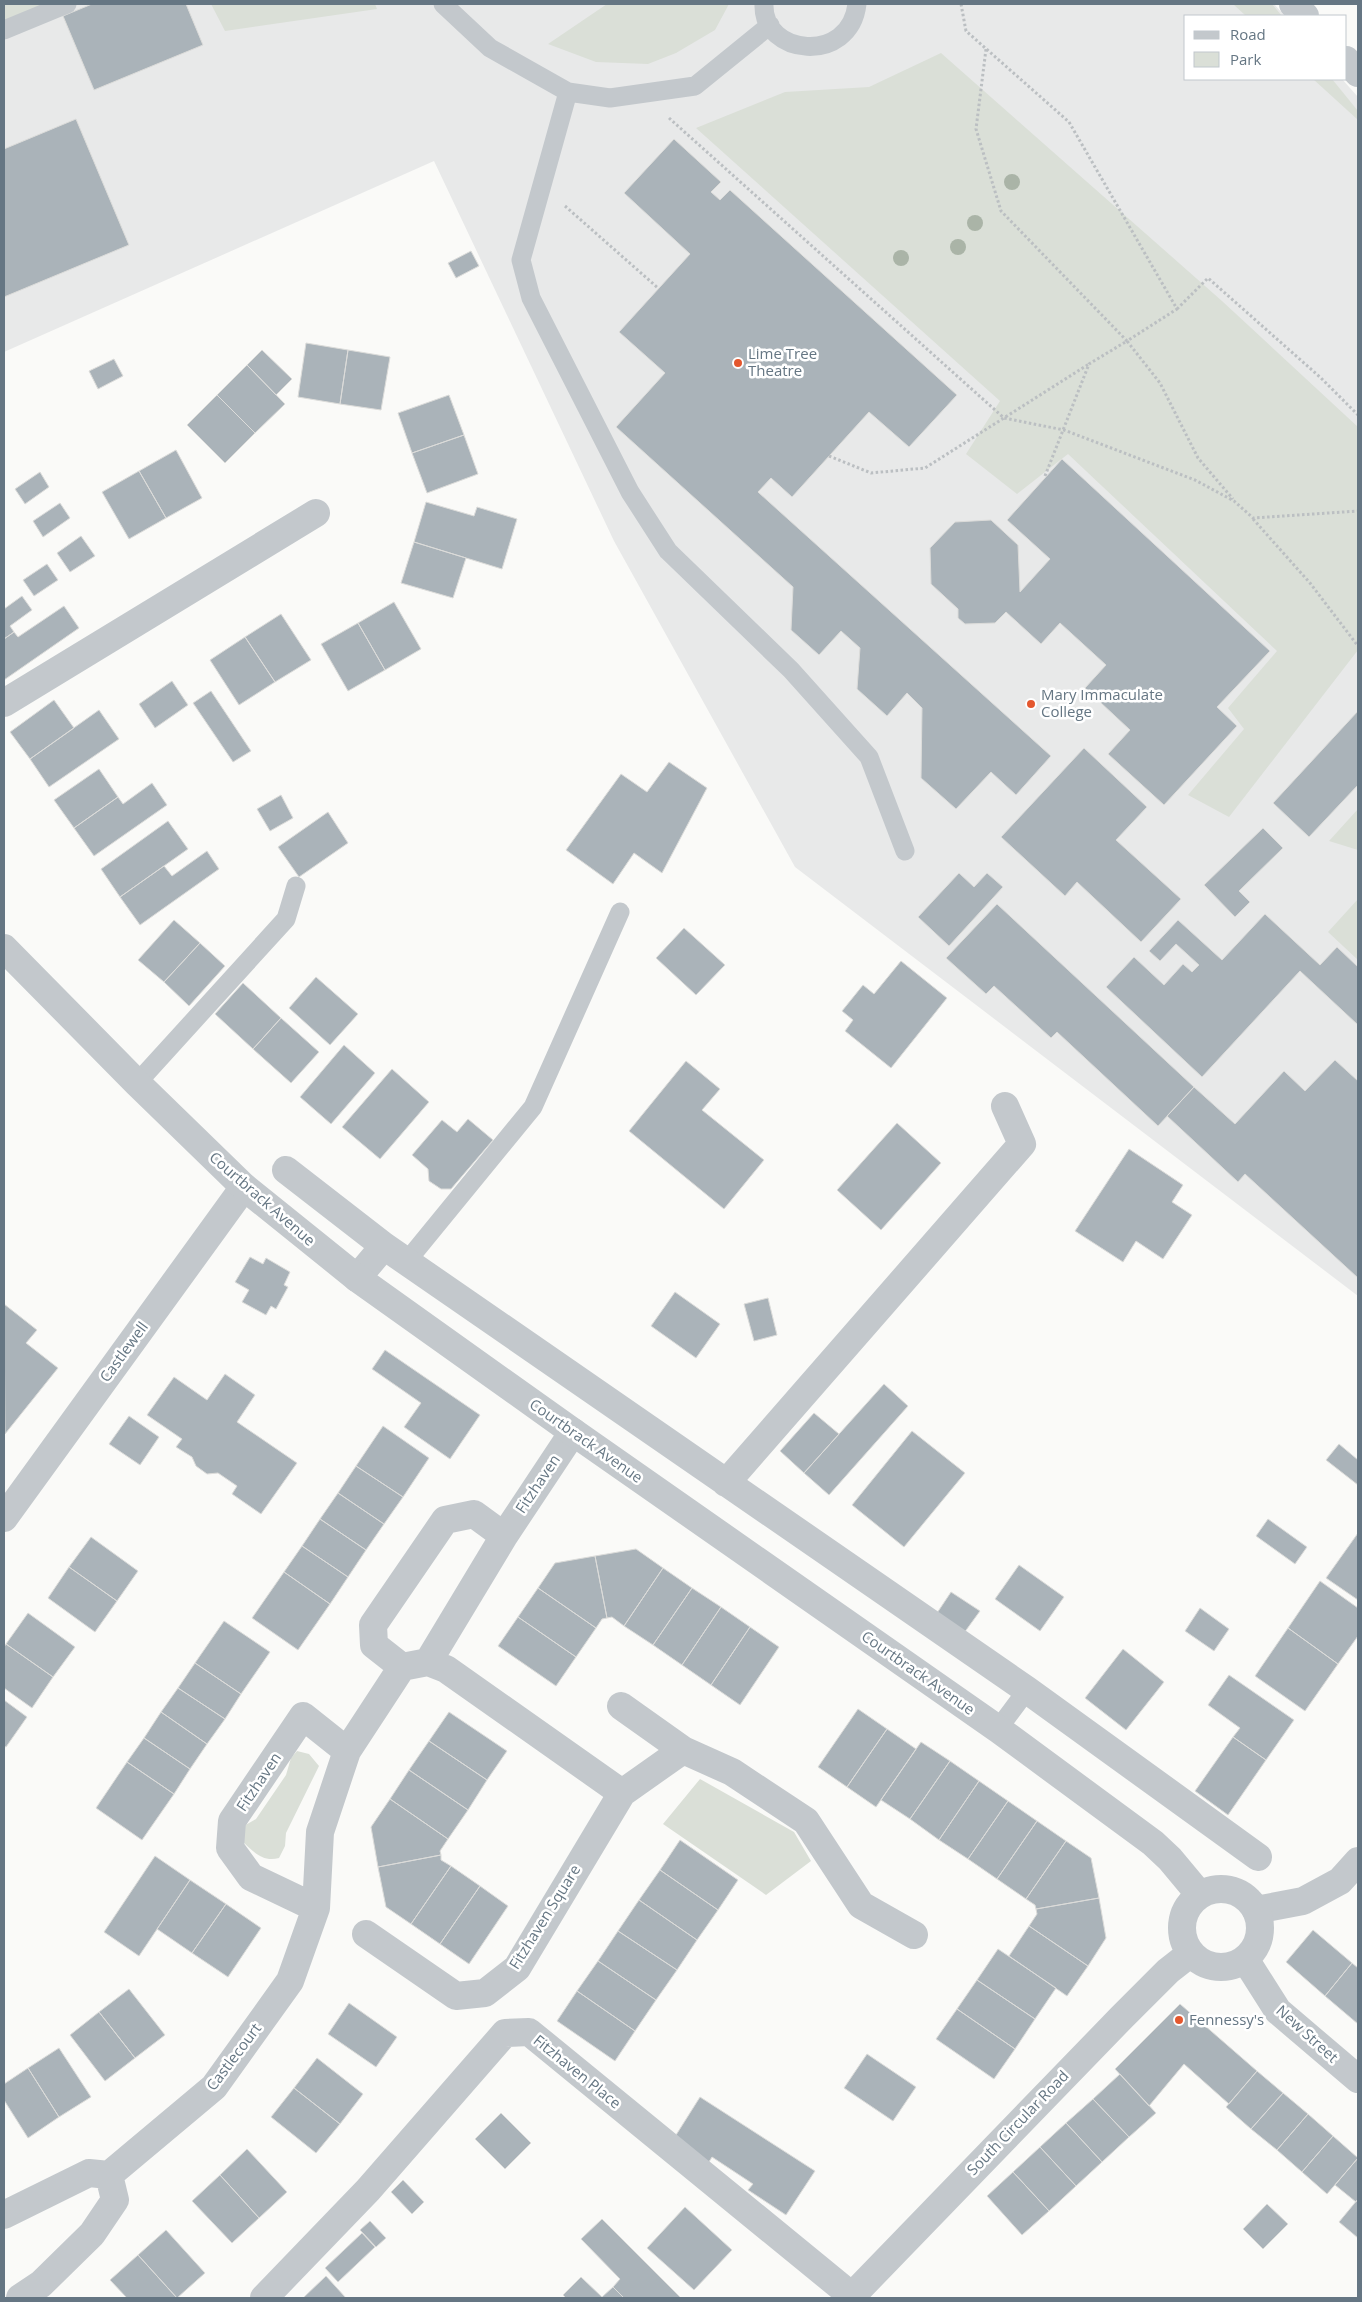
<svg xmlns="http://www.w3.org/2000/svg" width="1362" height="2302" font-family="'Open Sans',sans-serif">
  <rect width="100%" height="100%" fill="#fafaf8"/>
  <path fill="#e8e9e9" d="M4 4H1274L1285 16H1186V79H1342L1358 97V1296L795 867 614 541 434 161 4 352Z"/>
  <path fill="#dadfd7" d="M4 4H50L4 24Z
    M211 4H375L377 9 225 31Z
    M607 4H729L715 30 676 53 648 64 596 62 548 44Z
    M1233 4H1272L1282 16H1246Z
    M941 53 1222 301 1358 427V650L1229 817 1188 795 1244 729 1228 708 1277 651 1068 454 1017 494 966 454 1000 401 696 128 785 92 869 87Z
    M1313 79H1332L1358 111V120Z
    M1358 809V850L1329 841Z
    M1358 899V960L1328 932Z
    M297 1751 309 1754 319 1766 286 1833 285 1846 279 1858C262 1862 254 1852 242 1841V1827L256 1819 286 1775 291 1758Z
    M700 1779 794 1832 811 1861 766 1895 663 1824Z"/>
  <path fill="#aab3b9" stroke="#dcdcda" d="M92 4H186L203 45 94 90 63 16Z
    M76 119 129 245 4 297V149Z
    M674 139 721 182 711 192 720 200 730 190 957 395 909 447 869 412 792 497 771 478 758 492 1051 756 1016 795 991 772 956 809 921 778 922 708 907 693 887 716 857 689 860 648 841 631 819 655 791 630 793 587 616 427 665 373 619 332 690 254 624 193Z
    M471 251 479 266 456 278 448 263Z
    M306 343 348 350 340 404 298 397Z
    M262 350 292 379 276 395 247 365Z
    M348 350 390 357 381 410 340 404Z
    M114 359 123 376 98 389 89 371Z
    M247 365 285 404 255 433 217 395Z
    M217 395 255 433 225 463 187 425Z
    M449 395 464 435 412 453 398 413Z
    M464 435 478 474 427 493 412 453Z
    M176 450 202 498 166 518 139 471Z
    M1062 459 1270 651 1217 707 1237 726 1164 805 1108 754 1130 730 1085 688 1106 665 1060 623 1041 644 1006 612 995 623 965 624 958 618V609L931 584 930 548 955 522 991 520 1018 545 1020 592 1050 559 1007 520Z
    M139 471 166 518 129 539 102 492Z
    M40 472 49 487 25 504 15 489Z
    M426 502 474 516 477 507 517 519 502 569 414 542Z
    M60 503 70 518 43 537 33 521Z
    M81 536 95 556 70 572 57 553Z
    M414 542 466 558 453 598 401 583Z
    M47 564 58 580 34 596 23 580Z
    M22 596 32 610 10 626 14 632 4 639V609Z
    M394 602 421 649 385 670 358 623Z
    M64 606 79 628 4 680V639L14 632 18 637Z
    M281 614 311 660 275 682 245 637Z
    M358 623 385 670 348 691 321 644Z
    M245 637 275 682 239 705 210 660Z
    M172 681 188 705 155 728 139 704Z
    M211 691 251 751 233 762 193 703Z
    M54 700 74 728 30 759 10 732Z
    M99 710 119 739 49 787 30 759Z
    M1358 711V785L1309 837 1273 803Z
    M1084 748 1147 807 1116 840 1181 899 1141 942 1077 882 1065 896 1001 837Z
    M669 762 707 788 662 873 634 853 613 884 566 850 621 774 647 792Z
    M99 769 118 797 74 828 54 800Z
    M152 783 167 805 94 856 74 828 118 797 123 804Z
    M281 795 293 818 270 831 257 809Z
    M328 812 348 843 299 877 278 847Z
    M168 821 188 849 120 897 101 869Z
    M1263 828 1283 848 1239 891 1250 902 1235 917 1204 885Z
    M207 851 219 869 140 925 120 897 164 866 172 876Z
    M959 873 974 887 987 873 1003 887 949 946 918 917Z
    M997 904 1194 1087 1158 1126 1057 1032 1051 1038 994 986 986 994 946 958Z
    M1265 914 1320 965 1337 947 1358 967V1025L1300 971 1202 1077 1106 987 1134 957 1164 985 1183 964 1192 972 1199 965 1176 944 1160 961 1149 951 1178 920 1222 960Z
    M174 920 200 943 164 982 138 960Z
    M684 928 725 965 696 995 656 958Z
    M200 943 225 966 189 1006 164 982Z
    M901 961 947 998 891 1068 845 1031 853 1020 842 1011 863 985 874 994Z
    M316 977 358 1014 330 1045 289 1008Z
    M243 983 281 1018 253 1049 215 1014Z
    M281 1018 319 1052 291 1083 253 1049Z
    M344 1045 375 1073 331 1124 300 1097Z
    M1335 1060 1358 1081V1278L1245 1174 1238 1182 1167 1116 1194 1087 1235 1124 1284 1071 1305 1091Z
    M686 1061 720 1089 702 1110 764 1160 724 1209 629 1131Z
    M392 1069 429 1102 380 1159 342 1127Z
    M468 1119 493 1140 451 1189H441L429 1181 428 1169 412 1155 442 1120 457 1132Z
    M897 1123 941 1163 881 1230 837 1190Z
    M1129 1149 1183 1185 1172 1202 1192 1215 1163 1259 1136 1241 1123 1262 1075 1231Z
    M250 1257 263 1264 266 1258 290 1272 284 1285 288 1287 276 1309 271 1306 266 1315 242 1302 249 1290 235 1282Z
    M675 1292 720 1324 696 1358 651 1326Z
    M768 1298 777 1335 754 1341 744 1304Z
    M4 1304 37 1330 26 1343 58 1368 5 1434Z
    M385 1350 480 1415 450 1459 404 1427 421 1403 372 1369Z
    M225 1374 255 1395 237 1422 297 1463 261 1514 232 1494 237 1486 218 1473 207 1474 196 1466 192 1457 176 1447 182 1439 147 1415 174 1377 207 1400Z
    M884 1384 908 1406 829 1495 804 1473Z
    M814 1413 839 1434 804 1473 780 1451Z
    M129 1416 159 1437 140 1465 109 1444Z
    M383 1426 429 1458 403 1497 356 1466Z
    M912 1431 965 1473 904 1547 852 1505Z
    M1339 1444 1358 1460V1485L1326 1460Z
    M356 1466 403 1497 384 1524 338 1493Z
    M338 1493 384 1524 366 1550 320 1519Z
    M320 1519 366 1550 348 1577 302 1546Z
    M1268 1519 1307 1547 1295 1564 1256 1536Z
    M1358 1533V1600L1326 1578Z
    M91 1537 138 1571 117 1601 69 1567Z
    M302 1546 348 1577 330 1604 284 1572Z
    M636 1549 663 1568 624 1626 612 1617 607 1618 595 1556Z
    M595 1556 607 1618 602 1619 596 1628 538 1588 555 1563Z
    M1019 1565 1064 1597 1040 1631 995 1599Z
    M69 1567 117 1601 95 1632 48 1598Z
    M663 1568 692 1588 653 1645 624 1626Z
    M284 1572 330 1604 298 1650 252 1618Z
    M1320 1581 1358 1608V1636L1338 1664 1288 1628Z
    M538 1588 596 1628 576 1657 518 1617Z
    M692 1588 721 1607 682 1665 653 1645Z
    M951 1592 980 1611 964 1633 937 1613Z
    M721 1607 750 1627 711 1685 682 1665Z
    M1200 1608 1229 1629 1214 1651 1185 1631Z
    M28 1613 75 1647 53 1677 6 1644Z
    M518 1617 576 1657 556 1686 498 1646Z
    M224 1621 270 1652 241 1694 195 1663Z
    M750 1627 779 1647 740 1705 711 1685Z
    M1288 1628 1338 1664 1305 1711 1255 1676Z
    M6 1644 53 1677 32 1708 4 1688V1647Z
    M1123 1649 1164 1682 1126 1730 1085 1698Z
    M195 1663 241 1694 225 1719 178 1688Z
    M1229 1675 1294 1720 1266 1760 1233 1737 1240 1728 1208 1705Z
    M178 1688 225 1719 207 1744 161 1712Z
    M4 1700 27 1717 6 1747 4 1746Z
    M858 1709 887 1729 847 1787 818 1767Z
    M161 1712 207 1744 190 1769 144 1738Z
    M449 1712 507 1751 487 1780 429 1741Z
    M887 1729 916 1749 876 1807 847 1787Z
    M1233 1737 1266 1760 1228 1815 1195 1791Z
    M144 1738 190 1769 174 1794 127 1762Z
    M429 1741 487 1780 468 1810 409 1770Z
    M921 1742 950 1761 910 1819 881 1800Z
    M950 1761 979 1781 939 1840 910 1819Z
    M127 1762 174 1794 142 1840 96 1808Z
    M409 1770 468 1810 448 1839 390 1799Z
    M979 1781 1008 1801 968 1859 939 1840Z
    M390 1799 448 1839 440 1851 441 1855 378 1867 371 1827Z
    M1008 1801 1037 1821 997 1879 968 1859Z
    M1037 1821 1066 1841 1026 1899 997 1879Z
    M680 1840 738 1880 718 1910 660 1870Z
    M1066 1841 1091 1858 1099 1898 1036 1909 1035 1905 1026 1899Z
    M441 1855V1860L451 1866 411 1924 386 1907 378 1867Z
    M155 1856 190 1880 139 1956 104 1932Z
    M451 1866 480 1886 440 1944 411 1924Z
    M660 1870 718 1910 697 1940 639 1900Z
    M190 1880 226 1904 192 1953 157 1929Z
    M480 1886 508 1906 469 1964 440 1944Z
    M1099 1898 1106 1938 1088 1966 1029 1926 1037 1914 1036 1909Z
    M639 1900 697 1940 677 1970 618 1931Z
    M226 1904 261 1928 228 1977 192 1953Z
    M1029 1926 1088 1966 1067 1996 1009 1956Z
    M1313 1930 1352 1963 1325 1996 1286 1962Z
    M618 1931 677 1970 656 2000 598 1961Z
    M998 1949 1056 1988 1035 2019 977 1980Z
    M598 1961 656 2000 635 2031 577 1991Z
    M1352 1963 1358 1968V2024L1325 1996Z
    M977 1980 1035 2019 1015 2049 957 2009Z
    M129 1989 165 2035 135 2058 99 2012Z
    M577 1991 635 2031 615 2061 557 2021Z
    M349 2003 397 2037 376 2067 328 2034Z
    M1180 2004 1257 2071 1229 2104 1184 2064 1149 2106 1115 2069Z
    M957 2009 1015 2049 994 2079 936 2039Z
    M99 2012 135 2058 105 2081 70 2035Z
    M59 2048 91 2097 59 2117 28 2068Z
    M867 2054 916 2087 893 2121 844 2088Z
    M317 2058 363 2094 340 2124 294 2088Z
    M28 2068 59 2117 28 2138 4 2100V2084Z
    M1257 2071 1283 2093 1251 2129 1226 2107Z
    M1120 2074 1156 2113 1129 2137 1093 2099Z
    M294 2088 340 2124 316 2153 271 2117Z
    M1283 2093 1308 2114 1277 2150 1251 2129Z
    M700 2097 815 2171 786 2215 748 2190 753 2184 712 2157 707 2165 671 2143Z
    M1093 2099 1129 2137 1102 2162 1066 2123Z
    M501 2113 531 2143 505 2169 475 2139Z
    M1308 2114 1333 2136 1302 2172 1277 2150Z
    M1066 2123 1102 2162 1076 2186 1040 2147Z
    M1333 2136 1358 2158 1327 2194 1302 2172Z
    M1040 2147 1076 2186 1049 2211 1013 2172Z
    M247 2149 287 2192 259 2218 220 2175Z
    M1358 2158V2199L1356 2202 1335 2185Z
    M1013 2172 1049 2211 1022 2235 987 2196Z
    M220 2175 259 2218 232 2243 192 2201Z
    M403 2180 424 2202 412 2214 391 2192Z
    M1358 2199V2238L1339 2222Z
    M1267 2204 1288 2224 1263 2249 1243 2229Z
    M685 2207 732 2250 694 2290 647 2248Z
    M602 2219 681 2298H624L613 2287 620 2279 581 2239Z
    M370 2221 386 2238 376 2247 360 2230Z
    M166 2230 205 2273 177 2298 138 2255Z
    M362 2233 375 2247 338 2282 325 2268Z
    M138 2255 177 2298H127L110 2280Z
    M326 2276 346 2298H303Z
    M581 2277 602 2297 613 2287 624 2298H566L563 2295Z"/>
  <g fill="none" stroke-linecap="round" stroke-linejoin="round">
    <path stroke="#bbbfc2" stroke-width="3" stroke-dasharray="2.5 2.5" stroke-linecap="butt" d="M961 4 966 31 1069 122 1177 309 1127 341 1001 211 976 129 986 49
      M669 118 1004 418 1064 430 1195 480 1234 501 1253 518 1358 511
      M565 206 658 288
      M1177 309 1208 278 1321 378 1358 415
      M829 456 871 473 925 468 1089 364
      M1045 476 1089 364 1127 341 1160 383 1198 458 1233 499
      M1253 519 1310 583 1358 646"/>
    <path stroke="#c3c8cc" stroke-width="19" d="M443 4 490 48 568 92 610 98 695 86 770 25
      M764 4C762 56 850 65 857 4
      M4 30 67 4
      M568 92 521 260 531 298 630 492 668 551 791 670 869 757 905 851
      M137 1083 286 919 296 886
      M407 1261 533 1107 620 912
      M998 1729 1027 1690"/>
    <path stroke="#c3c8cc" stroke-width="28" d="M1293 4 1305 16
      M1346 60 1358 73
      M4 703 316 513
      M286 1170 384 1246 1027 1690 1258 1857
      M357 1278 384 1246
      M726 1483 1022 1144 1005 1106
      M4 1518 244 1187
      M402 1667 374 1645 373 1625 445 1520 474 1514 504 1536
      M621 1706 683 1750
      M622 1793 683 1750 732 1772 806 1821 861 1905 914 1935
      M316 1908 251 1877 230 1848 232 1821 303 1716 347 1751
      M1256 1910 1303 1901 1340 1881 1358 1861
      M366 1934 456 1996 485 1993 517 1968 622 1793 446 1669 428 1662
      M4 2215 89 2173 109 2175 214 2087 290 1981 316 1908 320 1832 347 1751 402 1667 428 1662 504 1536 573 1432
      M20 2298 41 2284 92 2234 115 2200 109 2175
      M264 2298 368 2190 505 2033 529 2032 852 2296"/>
    <path stroke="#c3c8cc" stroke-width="28" d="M4 948 137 1083 244 1187 357 1278 573 1432 998 1729 1153 1843 1170 1859 1200 1895
      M1182 1928a39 39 0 1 1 78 0a39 39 0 1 1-78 0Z
      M1245 1959 1278 2011 1358 2079
      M850 2298 1121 2018 1168 1971 1191 1953"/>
  </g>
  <g fill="#aab4a7">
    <circle cx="1012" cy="182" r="8"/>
    <circle cx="975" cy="223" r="8"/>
    <circle cx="958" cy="247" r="8"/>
    <circle cx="901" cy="258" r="8"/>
  </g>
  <g fill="#e4572e" stroke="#fff" stroke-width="2">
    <circle cx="738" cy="363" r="5"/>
    <circle cx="1031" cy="704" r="5"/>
    <circle cx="1179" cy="2020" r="5"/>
  </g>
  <g text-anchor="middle" stroke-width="5" stroke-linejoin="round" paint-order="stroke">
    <g font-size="15" fill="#657683" stroke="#fff" text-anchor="start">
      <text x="748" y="359">Lime Tree<tspan x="748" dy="17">Theatre</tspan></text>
      <text x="1041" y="700">Mary Immaculate<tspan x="1041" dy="17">College</tspan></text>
      <text x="1189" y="2025">Fennessy's</text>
    </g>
    <g font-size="15" fill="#657683" stroke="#fff">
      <text transform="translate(262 1199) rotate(41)" y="5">Courtbrack Avenue</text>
      <text transform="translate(124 1352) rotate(-54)" y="5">Castlewell</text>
      <text transform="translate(586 1441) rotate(35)" y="5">Courtbrack Avenue</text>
      <text transform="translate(538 1484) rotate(-56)" y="5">Fitzhaven</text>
      <text transform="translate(918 1673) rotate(35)" y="5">Courtbrack Avenue</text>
      <text transform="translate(259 1782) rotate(-56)" y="5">Fitzhaven</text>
      <text transform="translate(545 1917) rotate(-58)" y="5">Fitzhaven Square</text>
      <text transform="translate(1307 2034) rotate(42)" y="5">New Street</text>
      <text transform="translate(234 2057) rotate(-53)" y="5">Castlecourt</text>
      <text transform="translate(577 2072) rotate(39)" y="5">Fitzhaven Place</text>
      <text transform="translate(1018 2123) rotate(-46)" y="5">South Circular Road</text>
    </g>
  </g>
  <rect width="1362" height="2302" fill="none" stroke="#657683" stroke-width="10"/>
  <rect x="1184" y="15" width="162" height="65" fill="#ffffff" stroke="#c1c8cd"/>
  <rect x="1194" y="31" width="25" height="8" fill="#c3c8cc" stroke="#c1c8cd"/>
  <text x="1230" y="40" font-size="15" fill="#657683">Road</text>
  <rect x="1194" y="52" width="25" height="15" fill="#dadfd7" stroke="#c1c8cd"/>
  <text x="1230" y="65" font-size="15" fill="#657683">Park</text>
</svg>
